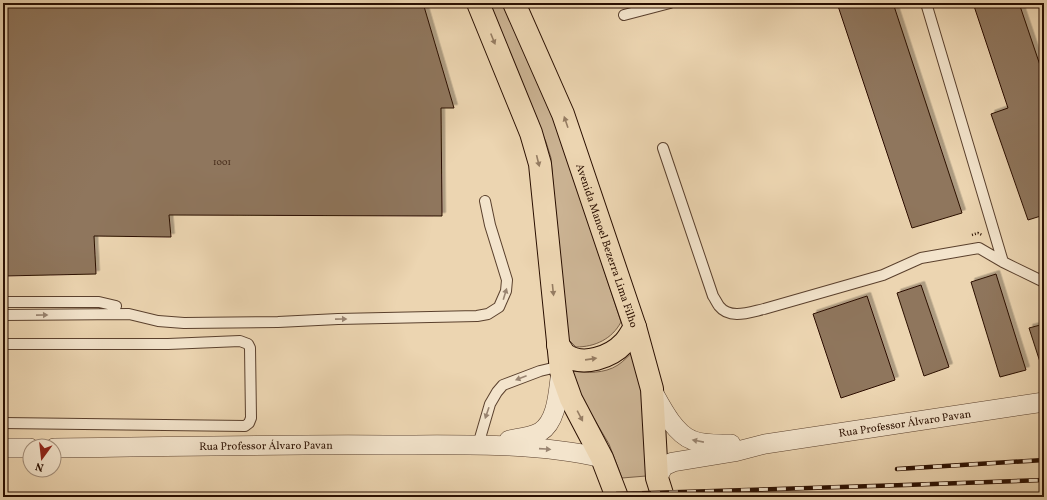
<svg xmlns="http://www.w3.org/2000/svg" width="1047" height="500" font-family="Vollkorn,serif">
  <defs>
    <filter id="shadow"><feDropShadow dx="3.5" dy="-3.5" stdDeviation="0" flood-color="#0004"/></filter>
  </defs>
  <rect width="100%" height="100%" fill="#ecd5b1"/>
  <filter id="stains"><feTurbulence type="fractalNoise" baseFrequency=".005" numOctaves="4"/><feColorMatrix values="0 0 0 0 .2 0 0 0 0 .09 0 0 0 0 .02 0 0 0 .5 -.17"/></filter>
  <radialGradient id="worn" r=".72"><stop offset=".6" stop-color="#630" stop-opacity="0"/><stop offset="1" stop-color="#630" stop-opacity=".3"/></radialGradient>
  <path fill="#cbb393" stroke="#7a614a" d="M488 3H506L559 133 621 322C612 339 595 347 576 347L566 337 564 326 551 158 546 142Z
    M633 352 642 393 646 476 622 478 609 444 581 397 571 371C587 373 604 374 618 365 624 361 628 356 633 352Z"/>
  <path fill="#8f765d" stroke="#2a0f01" filter="url(#shadow)" d="M3 3H423L454 108H441L442 216 169 215 171 237 94 236 96 274 3 276Z
    M837 3H893L962 213 912 228Z
    M973 3H1019L1044 77V215L1028 220 991 114 1008 108Z
    M996 274 1026 370 1000 377 971 282Z
    M921 285 949 367 924 376 897 293Z
    M867 296 895 380 841 398 813 314Z
    M1044 324V361L1040 362 1029 328Z"/>
  <g fill="none" stroke-linecap="round" stroke-linejoin="round">
    <defs>
      <path id="service" d="M926 3 1003 262
        M624 15 670 3
        M663 148 713 296C715 299 717 303 719 306 730 320 750 312 764 309L883 275 921 258 979 248 1003 262 1044 282
        M3 302H99L116 306
        M3 315 129 314 158 321 184 323 278 322 338 319 477 316 488 314 499 307 506 291 507 280 490 225 485 201
        M3 344H168L240 341 248 344 250 348 251 418 249 423 245 426 3 423
        M478 445 490 404 497 392 503 385 540 371 561 366"/>
      <g id="minor">
        <path d="M652 390C661 406 674 433 692 440 703 445 719 444 731 444"/>
        <path d="M509 440C519 438 531 437 540 432 558 421 558 390 561 371"/>
        <path d="M3 448H30"/>
        <path id="s1" d="M54 448C165 447 275 444 386 445 456 445 534 442 602 458"/>
        <path id="s2" d="M657 478 664 466 673 462 734 452 765 444 1044 402"/>
      </g>
      <g id="primary">
        <path d="M478 3 531 133 540 164 561 371 571 399 602 458 617 497"/>
        <path id="s3" d="M514 3 563 114 635 327 652 389 657 478 663 497"/>
        <path d="M558 345C561 348 563 353 566 355 583 367 611 357 624 343 628 339 631 333 635 327"/>
      </g>
    </defs>
    <use href="#service" stroke="#5a402d" stroke-width="12"/>
    <use href="#minor" stroke="#5a402d" stroke-width="20"/>
    <use href="#primary" stroke="#2a0f01" stroke-width="24"/>
    <path stroke="#2a0f01" stroke-width="2.5" stroke-dasharray="1 2" stroke-linecap="butt" d="M972 235 978 233 982 235"/>
    <use href="#service" stroke="#f3e4cc" stroke-width="10"/>
    <use href="#minor" stroke="#f3e4cc" stroke-width="19"/>
    <use href="#primary" stroke="#ecd5b1" stroke-width="22"/>
    <defs>
      <path id="rail" d="M897 469 1044 460
        M3 496 616 494 905 485 1044 480"/>
    </defs>
    <use href="#rail" stroke="#2a0f01" stroke-width="4.5"/>
    <use href="#rail" stroke="#f3e4cc" stroke-width="3" stroke-dasharray="9" stroke-linecap="butt"/>
  </g>
  <defs><path id="oneway-solid" d="M-6-.8H1V-3.2L6.5 0L1 3.2V.8H-6Z"/></defs>
  <g fill="#957c62">
    <use href="#oneway-solid" transform="translate(493 39) rotate(68)"/>
    <use href="#oneway-solid" transform="translate(566 122) rotate(-109)"/>
    <use href="#oneway-solid" transform="translate(538 161) rotate(76)"/>
    <use href="#oneway-solid" transform="translate(553 290) rotate(84)"/>
    <use href="#oneway-solid" transform="translate(591 359) rotate(-8)"/>
    <use href="#oneway-solid" transform="translate(580 416) rotate(62)"/>
  </g>
  <g fill="#998471">
    <use href="#oneway-solid" transform="translate(505 294) rotate(-73)"/>
    <use href="#oneway-solid" transform="translate(42 315) rotate(-1)"/>
    <use href="#oneway-solid" transform="translate(341 319) rotate(-1)"/>
    <use href="#oneway-solid" transform="translate(521 378) rotate(159)"/>
    <use href="#oneway-solid" transform="translate(487 413) rotate(109)"/>
    <use href="#oneway-solid" transform="translate(698 441) rotate(-169)"/>
    <use href="#oneway-solid" transform="translate(545 449) rotate(4)"/>
  </g>
  <g text-anchor="middle" stroke-width="4" stroke-linejoin="round" paint-order="stroke">
    <g font-size="9" fill="#432918">
      <text x="222" y="165">1001</text>
    </g>
    <g font-size="11" fill="#2a0f01" stroke="#f3e4cc">
      <text dy="4" stroke="none"><textPath href="#s3" startOffset="260">Avenida Manoel Bezerra Lima Filho</textPath></text>
      <text dy="4" stroke="none"><textPath href="#s2" startOffset="259">Rua Professor Álvaro Pavan</textPath></text>
      <text dy="4" stroke="none"><textPath href="#s1" startOffset="212">Rua Professor Álvaro Pavan</textPath></text>
    </g>
  </g>
  <rect width="1047" height="500" fill="none" stroke="#ecd5b1" stroke-width="16"/>
  <rect x="4" y="4" width="1039" height="492" fill="none" stroke="#2a0f01" stroke-width="2"/>
  <rect x="8" y="8" width="1031" height="484" fill="none" stroke="#2a0f01"/>
  <g transform="translate(42 458) rotate(195)"><circle r="19" fill="#f3e4cc" stroke="#a38f7b"/>
  <path d="M0-3L7 15L0 10L-7 15Z" fill="#8f2418"/>
  <text y="-6" font-size="11" font-weight="bold" text-anchor="middle" fill="#2a0f01">N</text>
  </g>
  <rect width="100%" height="100%" filter="url(#stains)"/>
  <rect width="100%" height="100%" fill="url(#worn)"/>
</svg>
